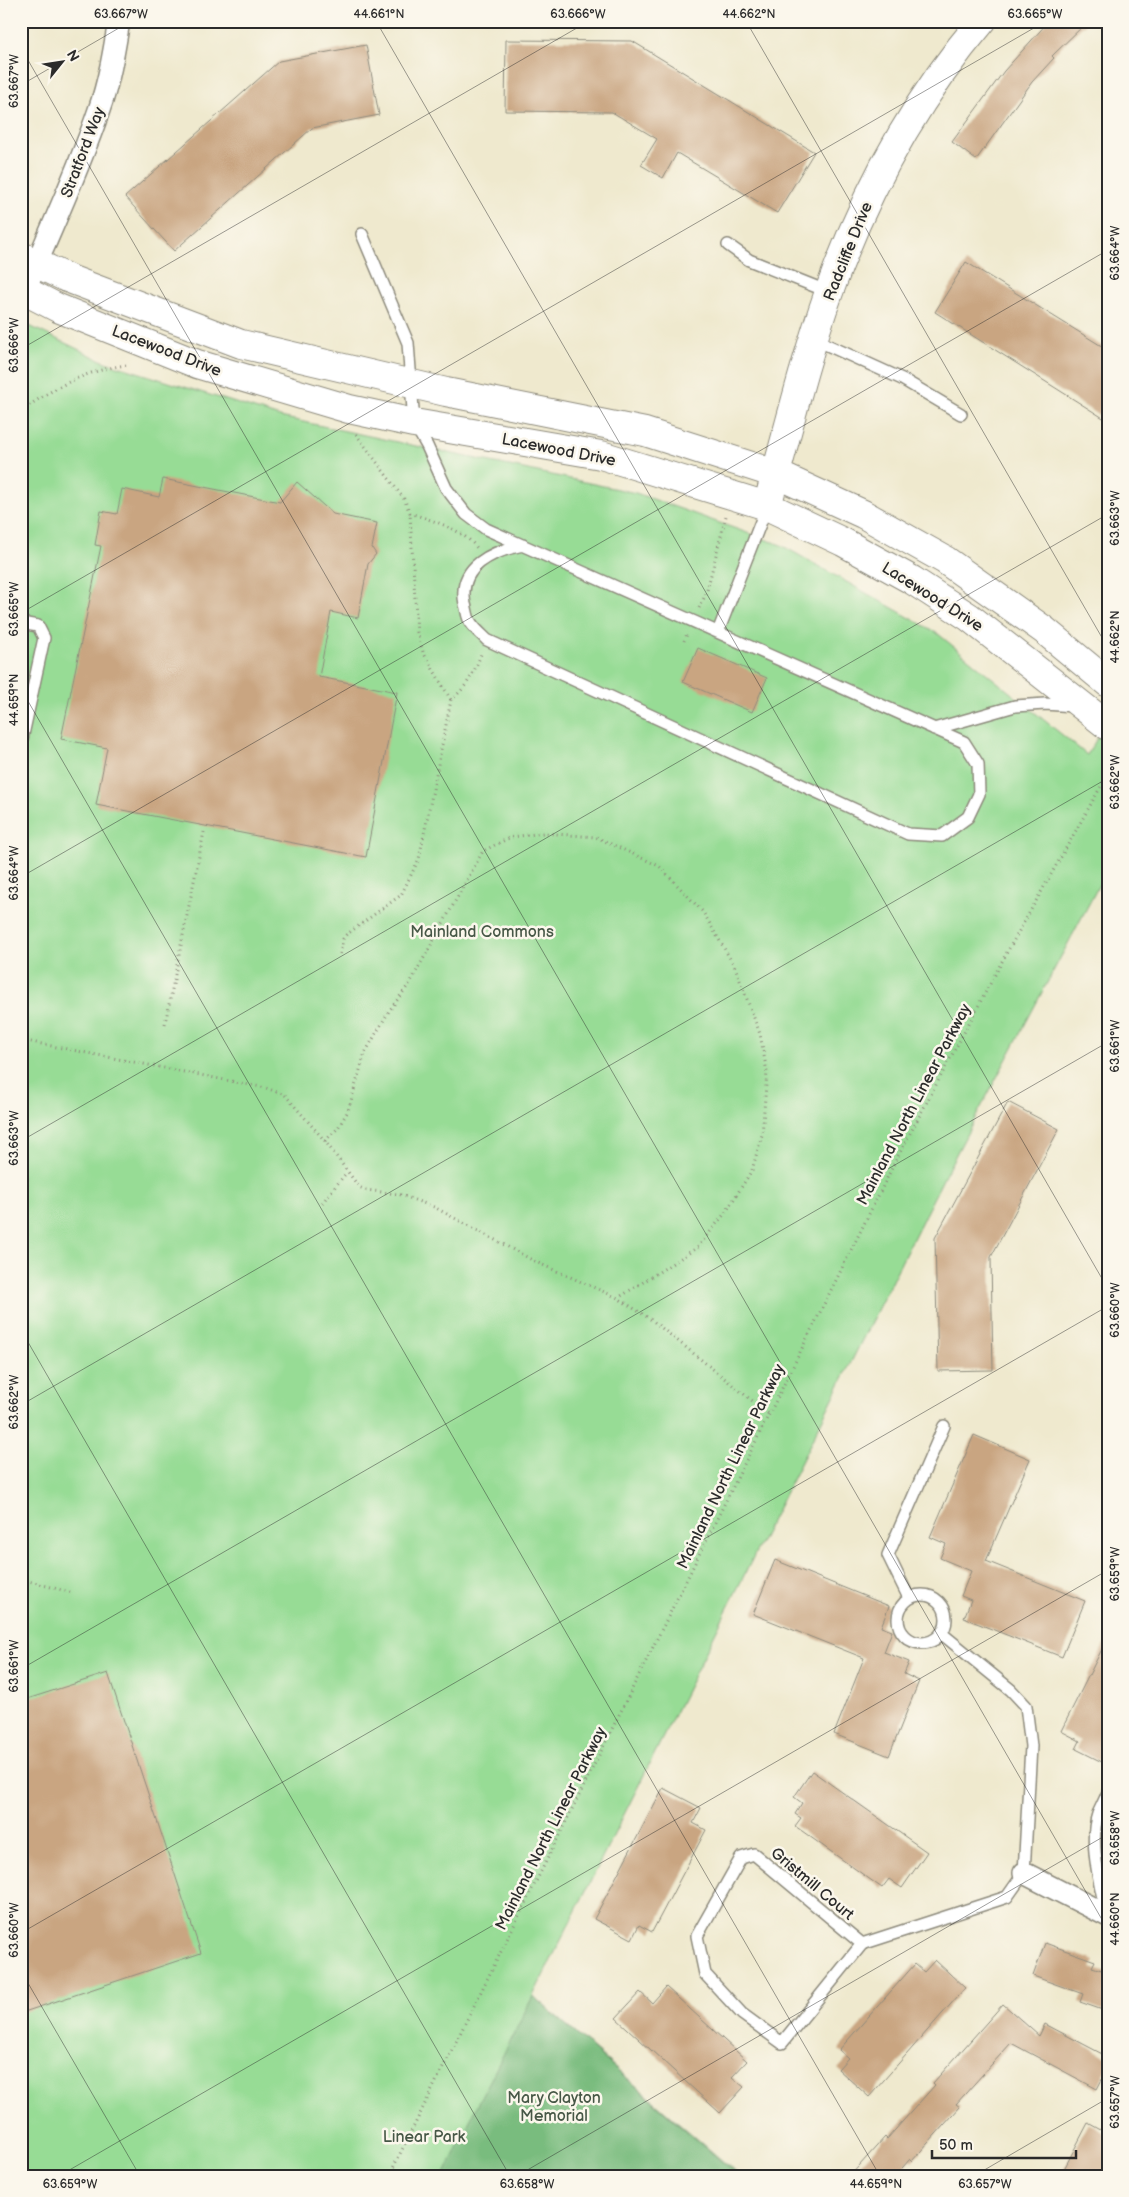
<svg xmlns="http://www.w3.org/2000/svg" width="1129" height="2197" font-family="'Balsamiq Sans',sans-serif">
  <rect width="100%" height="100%" fill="#fbf7ec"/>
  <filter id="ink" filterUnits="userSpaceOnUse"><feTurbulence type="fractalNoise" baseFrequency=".02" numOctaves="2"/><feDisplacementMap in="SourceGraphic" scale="10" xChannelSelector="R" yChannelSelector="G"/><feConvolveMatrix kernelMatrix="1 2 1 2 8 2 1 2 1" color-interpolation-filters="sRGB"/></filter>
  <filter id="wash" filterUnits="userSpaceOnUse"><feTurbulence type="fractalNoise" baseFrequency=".0096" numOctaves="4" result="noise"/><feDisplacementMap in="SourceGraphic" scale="20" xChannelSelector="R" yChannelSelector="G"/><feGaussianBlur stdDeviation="1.12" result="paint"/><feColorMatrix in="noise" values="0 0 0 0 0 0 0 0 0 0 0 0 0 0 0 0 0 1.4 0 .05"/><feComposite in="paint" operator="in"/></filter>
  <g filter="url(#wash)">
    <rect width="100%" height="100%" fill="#efe9ce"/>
    <path fill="#97dc95" stroke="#618460" d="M21 322 105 362 280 417 636 493 781 545 937 633 1087 755 1108 720V868L944 1177 533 1996 740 2176H21Z"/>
    <path fill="#79bc7e" stroke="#527454" d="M533 1996 738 2176H444L471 2118Z"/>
    <g id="blocks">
      <path fill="#c9a581" d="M1049 21H1088L1052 56 1054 58 1032 82 976 160 952 142 1004 71Z
        M506 40 632 41 814 152 777 213 677 153 663 178 641 165 657 139 612 112 505 111Z
        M366 45 379 115 312 128 174 251 125 197 279 61Z
        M966 262 1108 350V421L935 312Z
        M163 479 280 502 297 482 333 514 377 523 372 548 376 554 368 564 358 618 331 612 319 677 397 692 366 857 96 805 107 748 61 739 101 546 95 545 101 511 117 514 122 489 159 497Z
        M698 648 767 678 752 712 683 682Z
        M1008 1102 1059 1129 991 1257 993 1370 938 1371 935 1238Z
        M974 1435 1030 1459 986 1561 1085 1601 1062 1657 964 1618 971 1600 961 1596 971 1571 940 1558 946 1544 930 1537Z
        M775 1560 889 1606 881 1627 892 1631 884 1652 909 1662 904 1674 919 1681 889 1756 834 1734 864 1658 753 1614Z
        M1108 1637V1765L1076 1749 1080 1741 1061 1731Z
        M108 1673 201 1953 21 2013V1701Z
        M812 1771 927 1852 902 1888 889 1879 882 1888 795 1826 801 1818 795 1814 802 1803 794 1797Z
        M663 1788 701 1808 693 1823 706 1830 652 1932 639 1925 632 1939 594 1919Z
        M1045 1943 1095 1961 1092 1967 1108 1972V2012L1080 2002 1083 1994 1033 1976Z
        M935 1960 965 1988 869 2097 838 2069 848 2058 839 2050 915 1964 924 1972Z
        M666 1987 747 2061 732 2077 744 2087 720 2113 616 2018 640 1992 652 2003Z
        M1003 2004 1039 2036 1045 2024 1108 2057V2068L1097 2089 1011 2043 956 2104 960 2107 912 2161 910 2159 895 2176H850L885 2137 887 2139 935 2085 933 2083Z
        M1088 2123 1108 2134V2176H1073L1063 2171Z"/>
    </g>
  </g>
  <g filter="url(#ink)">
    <use href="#blocks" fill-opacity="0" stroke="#8d8a7c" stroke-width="1"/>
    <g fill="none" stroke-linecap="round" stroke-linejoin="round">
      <defs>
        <path id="service" d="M362 234 408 343 414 423 427 446 446 488 466 514 486 529 964 742 978 764 979 794 968 817 942 836 908 834 487 640C481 634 475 629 471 623 467 618 467 610 465 604 457 566 493 551 523 545
          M728 245 749 260 829 292
          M814 339 902 379 961 414
          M21 623 38 626 44 638 21 744
          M718 632 767 506
          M934 729 1015 706 1045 704 1074 706
          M898 1619a24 24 0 1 1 48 0a24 24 0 1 1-48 0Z
          M909 1598 888 1555 944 1426
          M1107 1916C1101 1887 1088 1843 1098 1814 1101 1807 1105 1800 1108 1792
          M862 1944 754 1854 741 1858 697 1936 705 1974 742 2014 782 2043 862 1944 1007 1897 1024 1873 1031 1746 1026 1706 1011 1690 941 1633"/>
        <path id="minor" d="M21 300C47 237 77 175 99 110 109 82 114 51 119 21
          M1024 1873 1108 1916"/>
        <path id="tertiary" d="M767 506C787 435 804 362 829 292 864 194 914 101 982 21"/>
        <path id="secondary" d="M21 256 67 278 241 344 446 392 645 432 776 474 863 514 945 560 1044 630 1108 683
          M21 289 58 308 197 364 349 409 414 423 601 455 767 506 843 542 912 580 969 617 1108 726"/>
      </defs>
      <use href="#service" stroke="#8d8a7c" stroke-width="14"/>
      <use href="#minor" stroke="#8d8a7c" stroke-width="24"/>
      <use href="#tertiary" stroke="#8d8a7c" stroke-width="30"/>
      <use href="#secondary" stroke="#8d8a7c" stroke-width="30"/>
      <path stroke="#8d8a7c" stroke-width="3" stroke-dasharray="1 4" stroke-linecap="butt" d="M21 411C55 387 84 371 126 365
        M356 434 404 499 410 513 417 632 423 652 451 700
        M410 513C433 521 461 528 477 548
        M699 608 706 594 726 516
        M684 641 687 634
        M340 954 343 939 346 935 401 895 419 859 451 700C467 687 474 673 481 654
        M165 1024 204 832
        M21 1040 266 1088 285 1095 325 1141 359 1187 366 1190 398 1194 434 1207 536 1262 618 1298 653 1321 770 1415
        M325 1141 338 1128 348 1111 365 1053 389 1011 410 983 483 851 511 837 543 833 596 837 659 866 703 912 735 967 760 1034 767 1072 762 1135 752 1170 726 1212 698 1247 618 1298
        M322 1203 347 1172
        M21 1579 73 1593
        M389 2176 898 1156 1006 954 1108 774"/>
      <use href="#service" stroke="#fff" stroke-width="11"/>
      <use href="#minor" stroke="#fff" stroke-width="21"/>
      <use href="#tertiary" stroke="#fff" stroke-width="28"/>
      <use href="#secondary" stroke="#fff" stroke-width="28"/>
    </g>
  </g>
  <path fill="none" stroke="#2b2b2b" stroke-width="1" stroke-opacity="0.45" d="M376 21 1108 1289M746 21 1108 648M21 48 1108 1930M21 85 131 21M21 349 589 21M21 613 1046 21M21 689 880 2176M21 877 1108 250M21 1141 1108 514M21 1330 510 2176M21 1405 1108 778M21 1669 1108 1042M21 1933 1108 1306M21 1971 140 2176M59 2176 1108 1570M517 2176 1108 1834M974 2176 1108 2098"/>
  <g text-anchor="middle" stroke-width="5" stroke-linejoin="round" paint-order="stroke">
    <g font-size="16" fill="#2b2b2b" stroke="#fbf7ec">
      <text transform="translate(82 152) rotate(-69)" y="6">Stratford Way</text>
      <text transform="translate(847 251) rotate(-68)" y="6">Radcliffe Drive</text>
      <text transform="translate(167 350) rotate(21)" y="6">Lacewood Drive</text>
      <text transform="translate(559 449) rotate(11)" y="6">Lacewood Drive</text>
      <text transform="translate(933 596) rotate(32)" y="6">Lacewood Drive</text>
      <text transform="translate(913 1104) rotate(-62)" y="6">Mainland North Linear Parkway</text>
      <text transform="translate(730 1466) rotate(-64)" y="6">Mainland North Linear Parkway</text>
      <text transform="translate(550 1828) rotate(-63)" y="6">Mainland North Linear Parkway</text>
      <text transform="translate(813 1883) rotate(40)" y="6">Gristmill Court</text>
    </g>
    <g font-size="16" fill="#465746" stroke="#fbf7ec">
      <text x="482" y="937">Mainland Commons</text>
      <text x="554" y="2103">Mary Clayton<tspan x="554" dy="18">Memorial</tspan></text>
      <text x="424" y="2142">Linear Park</text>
    </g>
  </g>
  <rect width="1129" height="2197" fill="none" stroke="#fbf7ec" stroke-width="55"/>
  <g transform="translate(62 62) rotate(60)" stroke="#fbf7ec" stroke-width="4" paint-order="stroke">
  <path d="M0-4L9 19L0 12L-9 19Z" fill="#2b2b2b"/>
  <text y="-8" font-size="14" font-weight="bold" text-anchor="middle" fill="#2b2b2b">N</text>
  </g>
  <path d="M932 2150v8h144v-8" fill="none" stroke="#2b2b2b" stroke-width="2.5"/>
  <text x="939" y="2150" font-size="15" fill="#2b2b2b" stroke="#fbf7ec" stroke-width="4" paint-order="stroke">50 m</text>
  <rect x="28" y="28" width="1074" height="2142" fill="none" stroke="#2b2b2b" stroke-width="2"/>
  <g font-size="12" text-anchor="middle" fill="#2b2b2b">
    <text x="121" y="18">63.667°W</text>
    <text x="379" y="18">44.661°N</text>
    <text x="578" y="18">63.666°W</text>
    <text x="749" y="18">44.662°N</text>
    <text x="1035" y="18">63.665°W</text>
    <text transform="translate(14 81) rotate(-90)" y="4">63.667°W</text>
    <text transform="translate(1115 253) rotate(-90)" y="4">63.664°W</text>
    <text transform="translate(14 345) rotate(-90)" y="4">63.666°W</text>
    <text transform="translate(1115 518) rotate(-90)" y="4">63.663°W</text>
    <text transform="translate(14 609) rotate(-90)" y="4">63.665°W</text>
    <text transform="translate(1115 637) rotate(-90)" y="4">44.662°N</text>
    <text transform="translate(14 700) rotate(-90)" y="4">44.659°N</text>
    <text transform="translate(1115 782) rotate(-90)" y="4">63.662°W</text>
    <text transform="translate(14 873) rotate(-90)" y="4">63.664°W</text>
    <text transform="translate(1115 1046) rotate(-90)" y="4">63.661°W</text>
    <text transform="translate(14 1138) rotate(-90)" y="4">63.663°W</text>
    <text transform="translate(1115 1310) rotate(-90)" y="4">63.660°W</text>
    <text transform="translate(14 1402) rotate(-90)" y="4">63.662°W</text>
    <text transform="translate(1115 1574) rotate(-90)" y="4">63.659°W</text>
    <text transform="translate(14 1666) rotate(-90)" y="4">63.661°W</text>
    <text transform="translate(1115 1838) rotate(-90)" y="4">63.658°W</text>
    <text transform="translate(1115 1919) rotate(-90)" y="4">44.660°N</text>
    <text transform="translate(14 1930) rotate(-90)" y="4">63.660°W</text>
    <text transform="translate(1115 2102) rotate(-90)" y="4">63.657°W</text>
    <text x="70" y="2188">63.659°W</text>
    <text x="527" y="2188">63.658°W</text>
    <text x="876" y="2188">44.659°N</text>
    <text x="985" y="2188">63.657°W</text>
  </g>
</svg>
